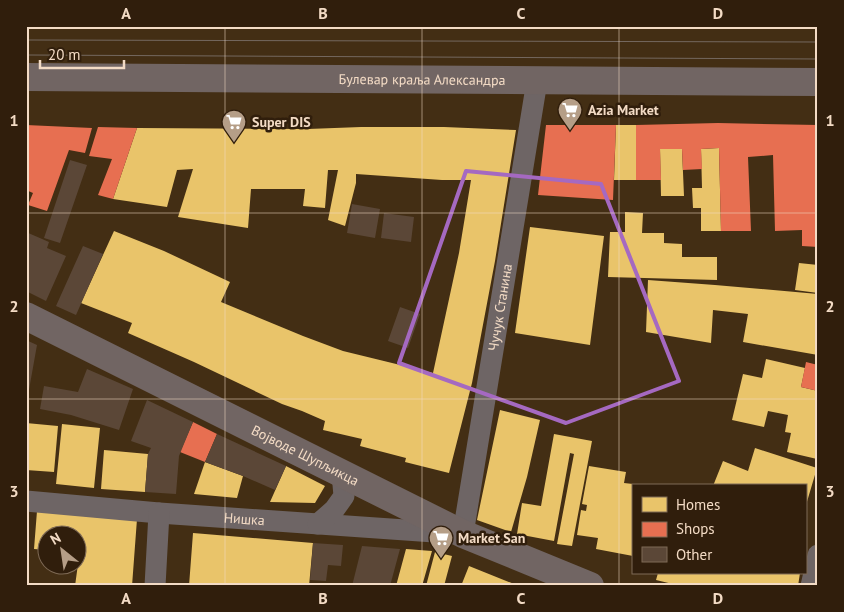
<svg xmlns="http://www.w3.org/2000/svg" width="844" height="612" font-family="'PT Sans',sans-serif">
  <rect width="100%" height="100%" fill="#432e14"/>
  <path fill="#e9c46a" d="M616 125H636V180H614Z
    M361 127H444L516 130 495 261 472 383 449 473 405 462 406 458 360 446 362 439 323 430 325 421 302 411 282 404 194 362 128 333 132 323 81 303 114 231 164 251 230 282 221 302 303 336 343 351 433 373 459 253 471 180H442L356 174V183L345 226 328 220 338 170H328L325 208 303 206 305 189H251L248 228 178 217 193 169 177 170 167 207 113 199 137 128 308 129Z
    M719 148 721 231H701V208H693L692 188H702L701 149Z
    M660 149H682L684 196H661Z
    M625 212 643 213 642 233H664V243L682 244V257H717V280L608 277 610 232H625Z
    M530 227 604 236 590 345 515 333Z
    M799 263 818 265V293L795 290Z
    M648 280 715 285 818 294V355L743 342 748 314 713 310 711 343 646 332Z
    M766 359 805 368 801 387 818 391V454L817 459 787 452 791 433 785 432 788 415 768 411 764 427 732 420 743 374 762 378Z
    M500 410 540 420 527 477 511 532 477 520Z
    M26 423 58 426 54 472 26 470Z
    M62 424 100 428 94 488 56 484Z
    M554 434 592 441 572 546 557 544 574 454 570 453 554 541 517 534 522 503 541 506Z
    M755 448 817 468 806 505 805 486H713L723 461 748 471Z
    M104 450 148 454 145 492 101 489Z
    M205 462 243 476 237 498 194 494Z
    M286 466 325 486 315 503 270 502Z
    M589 466 626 472 624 483 633 484V556L596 549 598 538 577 535 581 510 586 511 587 505 582 504Z
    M37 511 137 519 132 586H75L78 564V534H48V550L34 549Z
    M193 533 313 543 309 586H189Z
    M406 549 432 551 422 586H396Z
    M435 552 452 556 444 586H426Z
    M469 566 519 586H461Z
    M658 573H800L798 586H681L656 580Z"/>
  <path fill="#e76f51" d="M718 123 818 125V247L802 246V230L775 231 773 155 748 157 751 231H721L719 148 701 149 702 169 683 170 682 149H660L661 180H636V125Z
    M26 125 92 128 85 153 69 150 47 211 28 205 33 193 26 190Z
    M546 125H616L613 200 538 195Z
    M98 127 137 128 113 199 98 195 112 159 89 156Z
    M806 362 818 365V391L801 387Z
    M193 422 217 434 205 462 180 452Z"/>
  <path fill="#5b4737" d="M70 160 87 165 60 243 44 238Z
    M352 204 380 209 375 238 347 233Z
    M384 213 414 217 411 242 381 238Z
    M26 232 49 242 47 248 66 256 46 301 26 291Z
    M83 246 103 254 76 315 56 306Z
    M400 307 420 314 408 348 388 341Z
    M26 340 37 345 27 401H26Z
    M87 369 133 389 119 430 71 415 40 409 44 386 78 392Z
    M147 400 193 422 179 456 176 494 145 492 148 454 151 448 131 441Z
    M217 434 286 466 275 490 243 476 205 462Z
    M313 543 343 545 341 566 328 565 326 581 310 580Z
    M362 546 400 549 390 586H352Z"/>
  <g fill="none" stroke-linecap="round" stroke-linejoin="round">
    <g stroke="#6e6565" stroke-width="21">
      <path id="s1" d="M26 501 159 513 463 534 537 81"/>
      <path d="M318 524 334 510 344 496 342 473"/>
      <path d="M155 586 159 513"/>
      <path d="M811 586 818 555"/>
    </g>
    <g stroke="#716563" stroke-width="28">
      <path id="s2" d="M26 77 818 82"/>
      <path id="s3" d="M26 316 463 534 590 586"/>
    </g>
    <path stroke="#74685f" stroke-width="1" d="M26 40 818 42
      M26 55 818 59"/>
  </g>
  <path fill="none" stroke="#a569c1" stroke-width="4" stroke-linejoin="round" d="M466 171 601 184 679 381 566 423 399 363Z"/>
  <path fill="none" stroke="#f3dbc5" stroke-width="1" stroke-opacity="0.55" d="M225 26V586M422 26V586M619 26V586M26 213H818M26 399H818"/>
  <defs>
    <symbol id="supermarket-pin" viewBox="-11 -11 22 30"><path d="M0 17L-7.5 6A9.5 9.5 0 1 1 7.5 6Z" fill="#b59e87" stroke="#301e0c"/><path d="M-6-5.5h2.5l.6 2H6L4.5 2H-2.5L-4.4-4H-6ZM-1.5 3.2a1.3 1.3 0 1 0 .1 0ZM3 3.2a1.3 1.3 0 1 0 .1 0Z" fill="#fff"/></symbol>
  </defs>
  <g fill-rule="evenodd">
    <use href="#supermarket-pin" x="556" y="96" width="28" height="38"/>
    <use href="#supermarket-pin" x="220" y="108" width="28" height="38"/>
    <use href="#supermarket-pin" x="427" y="524" width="28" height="38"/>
  </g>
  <g text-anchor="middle" stroke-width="5" stroke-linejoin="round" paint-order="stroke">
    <g font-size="14" fill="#f3dbc5" stroke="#301e0c">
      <text dy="5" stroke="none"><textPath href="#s2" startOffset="396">Булевар краља Александра</textPath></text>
      <text dy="5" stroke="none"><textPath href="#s1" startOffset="668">Чучук Станина</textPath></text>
      <text dy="5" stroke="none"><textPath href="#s3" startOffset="312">Војводе Шупљикца</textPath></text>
      <text dy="5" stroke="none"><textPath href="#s1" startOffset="219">Нишка</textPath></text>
    </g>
    <g font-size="14" font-weight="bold" fill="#f3dbc5" stroke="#301e0c" text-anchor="start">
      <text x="588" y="115">Azia Market</text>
      <text x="252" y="127">Super DIS</text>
      <text x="458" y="543">Market San</text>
    </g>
  </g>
  <rect width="844" height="612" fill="none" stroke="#301e0c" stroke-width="55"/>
  <rect x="632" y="484" width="175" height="90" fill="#301e0c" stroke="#7e6a56"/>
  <rect x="642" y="497" width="25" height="15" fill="#e9c46a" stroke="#7e6a56"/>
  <text x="676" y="510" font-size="15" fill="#f3dbc5">Homes</text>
  <rect x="642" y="522" width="25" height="15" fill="#e76f51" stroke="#7e6a56"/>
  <text x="676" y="534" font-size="15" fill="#f3dbc5">Shops</text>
  <rect x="642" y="547" width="25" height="15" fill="#5b4737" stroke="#7e6a56"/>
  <text x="676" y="560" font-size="15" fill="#f3dbc5">Other</text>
  <g transform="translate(62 550) rotate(330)"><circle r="24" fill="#301e0c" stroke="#7e6a56"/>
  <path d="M0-4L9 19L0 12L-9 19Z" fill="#b59e87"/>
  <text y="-8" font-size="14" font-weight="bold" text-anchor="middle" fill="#f3dbc5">N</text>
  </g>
  <path d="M40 60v8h84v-8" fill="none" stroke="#f3dbc5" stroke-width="2.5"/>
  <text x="48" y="60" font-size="15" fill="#f3dbc5" stroke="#301e0c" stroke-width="4" paint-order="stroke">20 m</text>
  <rect x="28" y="28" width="788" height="556" fill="none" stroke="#f3dbc5" stroke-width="2"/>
  <g font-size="16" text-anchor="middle" font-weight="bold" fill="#f3dbc5">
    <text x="126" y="19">A</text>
    <text x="323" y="19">B</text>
    <text x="521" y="19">C</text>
    <text x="718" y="19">D</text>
    <text x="14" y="126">1</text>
    <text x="830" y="126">1</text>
    <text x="14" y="312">2</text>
    <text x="830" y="312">2</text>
    <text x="14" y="497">3</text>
    <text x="830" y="497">3</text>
    <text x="126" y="604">A</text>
    <text x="323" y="604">B</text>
    <text x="521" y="604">C</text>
    <text x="718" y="604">D</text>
  </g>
</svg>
